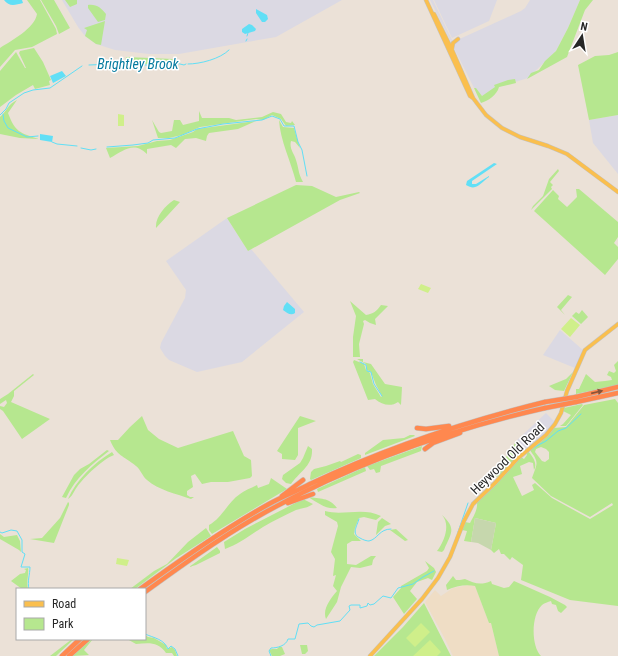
<svg xmlns="http://www.w3.org/2000/svg" width="618" height="656" font-family="'Roboto Condensed',sans-serif">
  <rect width="100%" height="100%" fill="#ebe1d7"/>
  <path fill="#dbd9e3" d="M62 0H342L276 37 179 54H149L115 50 96 44 85 36 78 27Z
    M430 0H433L453 42 521 11 525 8 530 0H580L568 28 556 51 528 78 499 87 482 96 476 88H474Z
    M434 0H497L489 21 452 38Z
    M618 115V174L593 143 589 120Z
    M227 218 248 251 251 249 304 312 242 362 197 372 169 360 165 356 160 348 161 343 185 298 186 290 166 261Z
    M560 330 583 350 575 368 543 355Z
    M546 413 555 422 540 438 522 451 515 443V442Z"/>
  <path fill="#efddc5" d="M469 585 475 586 489 623H491L499 656H453L445 639 425 602 435 590 441 596 453 588Z"/>
  <path fill="#b6e78f" fill-rule="evenodd" d="M27 0H40L56 29 57 34 32 47 15 50 0 67V48C11 41 35 28 37 14Z
    M41 0H54L70 28 59 34 56 26Z
    M65 0H77V4L70 7Z
    M580 0H593L585 10 567 57 527 79 531 73 539 70 545 61 556 51 568 28Z
    M88 5C97 4 101 8 106 14L105 20 98 22 88 8Z
    M105 21 101 45 96 44 85 36 87 30 84 28Z
    M34 48 43 62 51 80 49 81 50 85 35 89 33 85 16 95 0 107V71L16 52 25 68H26L19 53 20 51Z
    M618 52V115L589 120 578 65 595 56 609 55Z
    M126 57 173 59 176 63 170 62 147 64 125 63Z
    M515 79 516 83 499 87C497 95 488 101 481 103L480 101 474 88H476L482 96 495 87 494 85 508 80Z
    M17 100 8 113C15 132 20 133 39 139L20 138 0 134V117C8 110 7 105 17 100Z
    M199 111 202 118H229L236 120 262 117 273 112 281 114 286 122 291 123 292 121 295 125 286 126 281 119 272 115 263 120 256 119 200 127 182 135 169 138H158L152 120 159 132 161 133 172 131 174 120H180L183 125 199 121Z
    M279 120 283 127 294 128C296 135 298 142 300 148L295 142 291 141C289 149 294 153 296 160 299 169 298 173 303 182H296C291 162 280 140 279 120Z
    M256 121 238 129 209 133 207 136 206 141 196 138 185 139 176 148 171 145 147 149V154C134 141 124 150 110 158L106 148 138 146 157 141 170 140 193 132 197 129Z
    M558 169 559 171 550 182 553 185 551 187 552 189 531 210 533 206 543 196 549 179Z
    M296 185 312 186 336 197 359 192 360 193 340 200 248 251 227 218Z
    M576 189H579L618 222V237L614 243 618 247V259L605 275 534 211 553 190 559 196 558 199 567 207 577 197Z
    M174 200 180 202 156 228C155 217 165 206 174 200Z
    M568 295 572 297 561 310 565 315 557 307Z
    M350 301 366 315C373 314 377 311 381 305L388 306 375 319 376 325 370 323 365 320 363 321 364 324 359 344 360 357H353V337L356 316Z
    M582 310 588 317 581 324 572 316 576 312 579 314Z
    M357 359H363V362L371 364 385 384 402 387 401 405 398 402C391 407 382 405 375 399L368 400 353 362 354 360 364 364 366 370 370 373 373 384 381 397 382 396 376 385 371 372 367 370 366 364Z
    M618 361V385L576 394V389H579L586 374 595 382 605 381 612 380 611 377 607 375 609 371 614 373 616 371 614 365Z
    M573 372 564 391 555 390 549 386 566 379Z
    M33 374 34 375 14 391V396L11 402 50 419 22 439 3 411 0 409V406L4 407 7 403 6 400 0 404V399L8 394Z
    M615 399 618 403V606L570 600 521 580 523 565 512 557 510 560 504 554H501L499 549 494 553 491 550 496 523 475 518 471 542 464 541 467 531 462 530 465 522 470 523C473 517 478 510 477 502L521 457 524 459 527 455 526 453 528 451C532 456 538 463 534 470L533 463 529 462 520 466 522 474 513 477 522 496 534 490 532 485 535 483 552 498 590 519 613 505 612 503 590 517 551 496 532 478C537 463 540 463 529 449L546 437 554 428 566 427 584 405ZM541 447 546 449 549 452V459L545 462 542 461 535 452 536 449Z
    M582 404 583 405 566 426H560L563 424 571 415 563 411 564 408Z
    M142 416 148 430 159 439 178 448 233 431 244 456 251 460 252 476 250 478 228 482H211L202 484 195 474 191 476 193 487 187 491V495L190 497H194L191 499C177 494 158 490 147 480 142 476 141 470 136 466 123 455 117 457 110 440H118L130 427Z
    M300 416 316 421 298 428V455L295 460 282 459V454L277 451Z
    M410 435H414L415 436 365 455V453L383 440 404 438Z
    M515 443 522 451 499 477 492 475 510 452Z
    M308 446 312 449C313 466 299 472 291 484L286 483 282 479 283 475 300 463 303 458Z
    M422 446 421 451 381 466 380 472 376 473 374 469 370 470 367 466Z
    M107 450 109 451C92 464 75 478 66 498L62 497 74 475 80 469 89 464Z
    M112 452 114 455C103 459 84 477 77 487 74 491 72 497 68 499 76 480 94 463 112 452Z
    M358 454 361 455V458L311 480 310 479 311 472 314 469 326 466 340 461 341 462Z
    M365 467 366 471 318 492 317 489Z
    M271 478 287 489 212 534 209 530V525C222 518 228 502 240 494 245 490 252 488 257 485L258 488 269 484Z
    M308 497C320 499 329 497 337 508 326 510 317 502 308 497Z
    M303 499 313 504C308 508 302 508 296 510 285 515 273 521 263 527 250 535 239 544 225 549L224 542 245 529Z
    M68 502 69 503V505L54 543 30 539 42 538 60 518Z
    M325 511C343 516 363 507 381 516L376 520 364 517 359 518 355 528 354 534 361 541H352L347 544V564L356 565 371 556H376L373 560 372 565 360 568 351 567 341 587 337 602 326 619C322 609 331 598 337 591L333 586 336 575 333 576 335 559 331 552 338 526 337 522 325 515Z
    M442 515C457 529 451 533 444 550L442 552 437 551C444 542 451 525 442 515Z
    M382 518 391 524 385 526 376 535 378 522Z
    M206 528 211 536 175 559 135 589H130L154 571 167 564 188 542Z
    M396 529 408 540 405 541 390 530Z
    M0 534 4 537 17 535 20 541 21 552 19 550 0 539Z
    M217 547 220 551V553L196 565 189 567Z
    M425 561 434 568 436 572 432 580 428 578 417 582 410 591 417 599 404 614 393 597 401 588V586L427 571 429 568Z
    M28 568C29 575 26 582 28 589H22L11 581 20 574 25 573 26 570 24 569Z
    M453 576 456 580H460L465 579C474 583 480 586 491 581L492 584 504 588 509 587 514 581 550 597 565 605 567 607 561 613 558 611 556 605 552 604 551 601C548 602 544 603 542 605 531 615 531 646 541 656H499L491 623H489L475 586C466 584 456 586 447 590L446 585Z
    M424 603 451 656H374L403 627Z
    M145 635 148 637 154 638 166 645 167 649 172 647 175 650 177 656H174L172 653H166C158 641 148 643 136 644L127 639H145Z
    M72 639H74L56 656H50Z
    M92 639H93L84 650 89 655 72 656Z
    M300 645H307L308 651 305 654H302Z
    M279 647H282L285 654 280 656H272L269 650 272 649H277Z"/>
  <path fill="#c6d7ad" d="M475 518 496 523 491 550 478 543 471 542Z"/>
  <path fill="#cfef8a" d="M118 114 124 115V126H118Z
    M421 284 431 288 428 293 418 289Z
    M571 318 580 325 570 337 561 329Z
    M117 558 129 560 127 566 116 564Z
    M421 623 430 632 415 647 406 638Z
    M430 640 441 652 437 656H413Z"/>
  <path fill="#61dff6" d="M4 0H22L23 3C15 5 9 7 4 0Z
    M256 9 267 15 268 19 265 22H262L256 13Z
    M249 24 252 25 256 29 255 31 245 34 242 32V29Z
    M62 71 66 76 53 83 50 76Z
    M40 134 53 136 52 142 40 140Z
    M494 163 497 164 472 181V184H476L489 176V177C481 182 477 192 466 185L467 181Z
    M287 302 295 309V313C291 316 287 313 283 310L284 306Z"/>
  <g fill="none" stroke-linecap="round" stroke-linejoin="round">
    <path stroke="#61dff6" stroke-width="1" d="M247 36 248 33
      M246 41 247 39
      M188 64C200 64 220 59 229 50
      M89 65C100 65 110 63 121 63 129 63 138 65 146 65 158 65 172 61 184 65L186 64
      M3 114 4 121 8 128 27 137 38 136
      M0 115 6 109 9 103 24 93 33 90 50 88 82 66
      M52 142 57 144 77 146
      M107 147 133 145 148 143 153 140 175 138 197 129 223 124 262 120 272 116 280 119 284 126H294L298 142 302 150 307 176
      M81 148 91 150 96 149
      M360 362 366 365 367 371 371 372 374 384 382 396
      M533 448 546 441 558 431 566 428 581 414
      M359 519C357 526 351 534 360 538 363 540 367 541 369 541 378 539 379 529 391 529
      M0 532 2 533 11 530 17 531 22 540V552L25 554 21 567H30C30 574 27 582 29 589H31
      M458 532 468 503
      M145 621V624
      M145 634C154 638 164 639 168 649L171 646 175 649 178 656
      M271 656 269 651 271 648C277 648 286 646 288 639H295L299 624 308 623 311 626 314 627 317 625 340 621 350 610 349 606 351 605H360V608L367 606 368 603 370 605 374 604 383 596 391 598 398 588 413 584 423 577 434 571"/>
    <defs>
      <path id="major" d="M426 0 470 96 473 98 486 115 502 128 520 137 548 146 567 154 618 192
        M434 14 452 50 473 98
        M452 49 453 43 458 39
        M370 656 422 599 438 578 450 557 464 521 473 504 495 483 517 459 546 435 555 424 561 413 567 391 585 350 618 324"/>
      <path id="highway" d="M576 397 618 387
        M576 402 618 393
        M417 428 426 429 449 426
        M425 449 433 443 460 433
        M282 496 303 480
        M288 503 313 494
        M140 589C182 559 224 529 269 504 283 496 297 491 310 484 386 448 464 422 545 402
        M145 592C181 566 217 540 255 518 346 466 444 431 545 408
        M62 656 80 639
        M69 656 88 639"/>
    </defs>
    <use href="#major" stroke="#c3c3c3" stroke-width="4.5"/>
    <use href="#highway" stroke="#c3c3c3" stroke-width="5.5"/>
    <use href="#major" stroke="#fabf4e" stroke-width="3.5"/>
    <use href="#highway" stroke="#ff884f" stroke-width="4.5"/>
    <defs>
      <path id="highway-bridge" d="M545 402 576 397
        M545 408 576 402"/>
    </defs>
    <use href="#highway-bridge" stroke="#c3c3c3" stroke-width="5.5" stroke-linecap="butt"/>
    <use href="#highway-bridge" stroke="#ff884f" stroke-width="4.5"/>
  </g>
  <defs><path id="oneway-solid" d="M-6-.8H1V-3.2L6.5 0L1 3.2V.8H-6Z"/></defs>
  <use fill="#885339" href="#oneway-solid" transform="translate(597 392) rotate(-13)"/>
  <g text-anchor="middle" stroke-width="3" stroke-linejoin="round" paint-order="stroke">
    <g font-size="13" fill="#272727" stroke="#fff">
      <text transform="translate(507 458) rotate(-44)" y="5">Heywood Old Road</text>
    </g>
    <g font-size="14" font-style="italic" fill="#047a9f" stroke="#fff">
      <text x="138" y="69">Brightley Brook</text>
    </g>
  </g>
  <rect x="16" y="588" width="130" height="52" fill="#ffffff" stroke="#a9a9a9"/>
  <rect x="24" y="601" width="20" height="6" fill="#fabf4e" stroke="#a9a9a9"/>
  <text x="52" y="608" font-size="12" fill="#272727">Road</text>
  <rect x="24" y="618" width="20" height="12" fill="#b6e78f" stroke="#a9a9a9"/>
  <text x="52" y="628" font-size="12" fill="#272727">Park</text>
  <g transform="translate(582 36) rotate(12)" stroke="#ffffff" stroke-width="3" paint-order="stroke">
  <path d="M0-3L7 15L0 10L-7 15Z" fill="#272727"/>
  <text y="-6" font-size="11" font-weight="bold" text-anchor="middle" fill="#272727">N</text>
  </g>
</svg>
